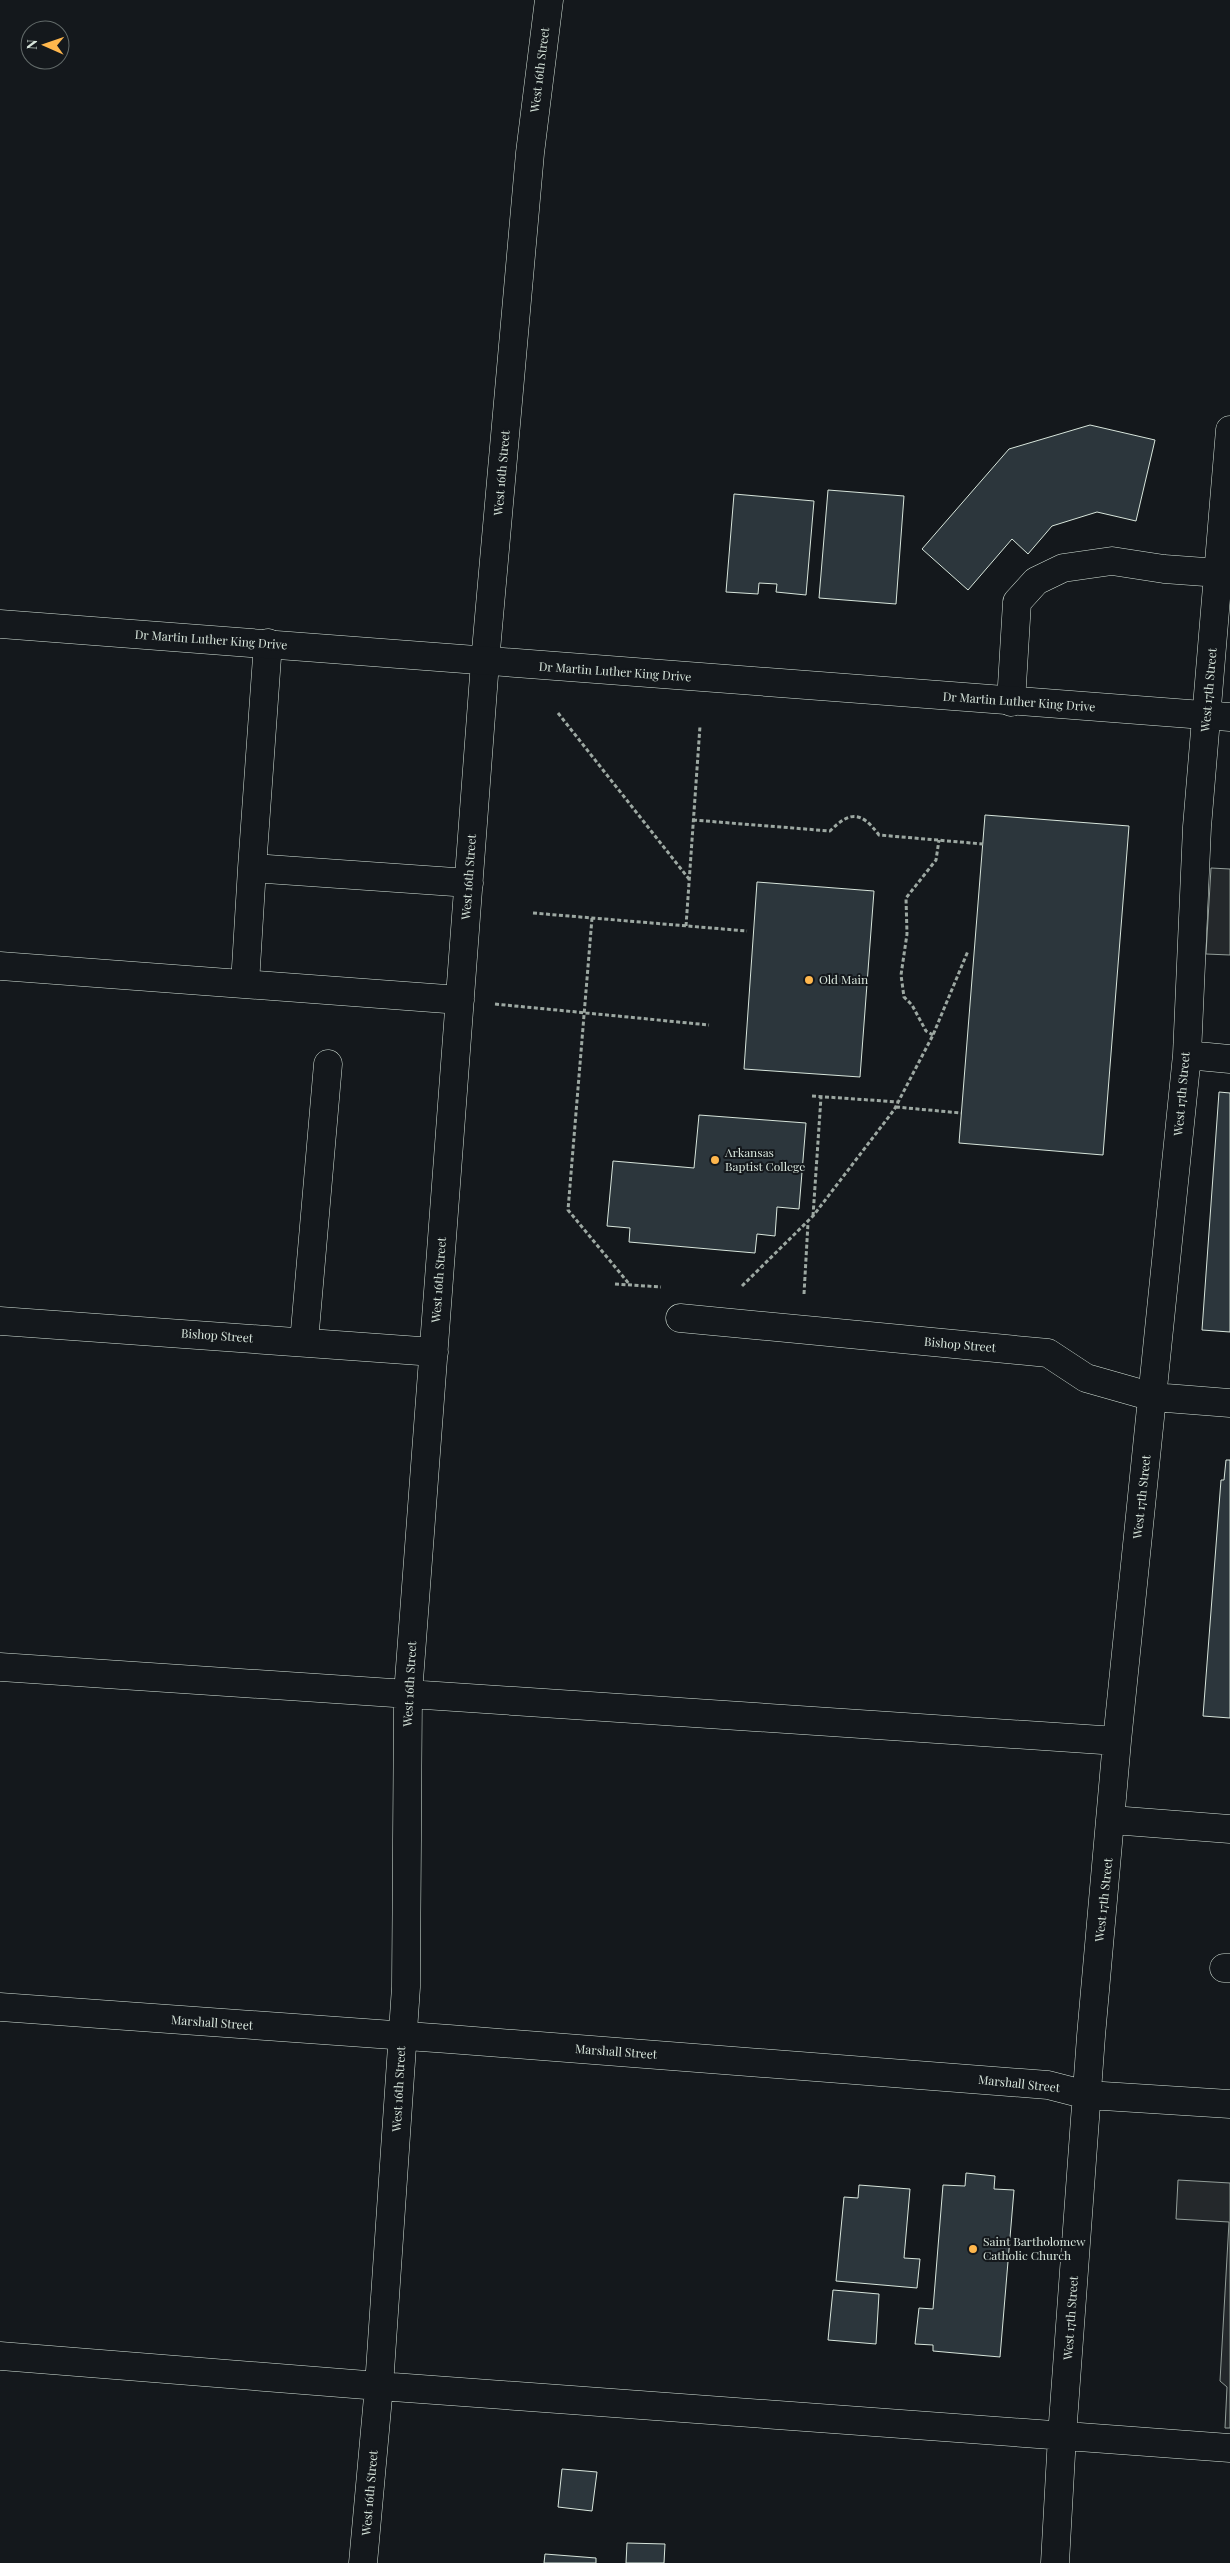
<svg xmlns="http://www.w3.org/2000/svg" width="1230" height="2563" font-family="'Playfair Display',serif">
  <rect width="100%" height="100%" fill="#14181c"/>
  <path fill="#24282b" stroke="#939e99" d="M1211 868 1230 869V955L1206 954Z
    M1178 2180 1230 2183V2428H1225L1227 2387 1220 2381 1229 2222 1176 2219Z"/>
  <path fill="#2c363c" stroke="#d8e6dc" d="M1090 425 1155 440 1136 521 1097 512 1052 526 1028 554 1012 539 968 590 922 549 1009 449Z
    M828 490 904 496 896 604 819 598Z
    M734 494 814 501 806 595 776 592 777 584 759 583 758 594 726 592Z
    M985 815 1129 826 1103 1155 959 1143Z
    M757 882 874 891 860 1077 744 1069Z
    M1219 1092 1230 1093V1332L1202 1330Z
    M699 1115 806 1123 799 1209 777 1207 775 1236 757 1234 755 1253 629 1242 630 1228 607 1226 613 1161 694 1168Z
    M1226 1460H1230V1718L1203 1716 1221 1480H1224Z
    M966 2173 995 2176 994 2189 1014 2190 1000 2357 933 2351V2345L915 2344 919 2308 933 2309 943 2185 965 2186Z
    M859 2185 910 2189 904 2258 920 2259 917 2288 836 2281 844 2197 858 2198Z
    M833 2290 879 2294 876 2344 828 2340Z
    M562 2469 597 2472 592 2511 558 2507Z
    M627 2543 665 2544 664 2563H626Z
    M545 2554 596 2558V2563H544Z"/>
  <g fill="none" stroke-linecap="round" stroke-linejoin="round">
    <defs>
      <path id="minor" d="M268 643 252 868 469 883
        M1011 702 1017 602 1036 581 1063 568 1112 561 1164 569 1219 573
        M0 966 460 1000
        M245 984 252 868
        M1187 1055 1230 1059
        M680 1318 1048 1353 1086 1378 1153 1397 1230 1403
        M0 1321 434 1352
        M304 1342 328 1064
        M0 1667 1117 1741
        M1112 1820 1230 1829
        M1224 1968H1230
        M0 2007 449 2039 1048 2085 1087 2095 1230 2104
        M0 2356 379 2386 1230 2448
        M363 2563 379 2386 406 1987 408 1694 485 662 530 153 549 0
        M1055 2563 1062 2436 1091 2036 1117 1741 1187 1055 1197 827 1230 430"/>
      <path id="major" d="M0 624 1230 717"/>
    </defs>
    <use href="#minor" stroke="#d8e6dc" stroke-width="29"/>
    <use href="#major" stroke="#d8e6dc" stroke-width="29"/>
    <path stroke="#9da8a2" stroke-width="3" stroke-dasharray="4 2.5" stroke-linecap="butt" d="M558 713 689 879
      M693 820 830 831C850 811 861 811 879 835L983 844
      M533 913 747 931
      M592 918 568 1210 630 1285
      M686 926 700 726
      M495 1004 709 1025
      M933 1035 926 1031 912 1005 904 997 901 975 907 934 906 898 936 860 939 840
      M812 1096 898 1102
      M896 1107 961 1113
      M813 1216 821 1097
      M615 1284 661 1287
      M742 1286 813 1216 894 1110 933 1035 968 951
      M804 1294 808 1223"/>
    <use href="#minor" stroke="#14181c" stroke-width="28"/>
    <use href="#major" stroke="#14181c" stroke-width="28"/>
  </g>
  <g fill="#ffb74d" stroke="#14181c" stroke-width="2">
    <circle cx="809" cy="980" r="5"/>
    <circle cx="715" cy="1160" r="5"/>
    <circle cx="973" cy="2249" r="5"/>
  </g>
  <g text-anchor="middle" stroke-width="4" stroke-linejoin="round" paint-order="stroke">
    <g font-size="12" fill="#d8e6dc" stroke="#14181c">
      <text transform="translate(540 70) rotate(-83)" y="4">West 16th Street</text>
      <text transform="translate(502 473) rotate(-85)" y="4">West 16th Street</text>
      <text transform="translate(211 640) rotate(4)" y="4">Dr Martin Luther King Drive</text>
      <text transform="translate(615 672) rotate(4)" y="4">Dr Martin Luther King Drive</text>
      <text transform="translate(1209 690) rotate(-85)" y="4">West 17th Street</text>
      <text transform="translate(1019 702) rotate(4)" y="4">Dr Martin Luther King Drive</text>
      <text transform="translate(469 877) rotate(-86)" y="4">West 16th Street</text>
      <text transform="translate(1182 1094) rotate(-85)" y="4">West 17th Street</text>
      <text transform="translate(439 1280) rotate(-86)" y="4">West 16th Street</text>
      <text transform="translate(217 1336) rotate(4)" y="4">Bishop Street</text>
      <text transform="translate(960 1345) rotate(5)" y="4">Bishop Street</text>
      <text transform="translate(1142 1497) rotate(-84)" y="4">West 17th Street</text>
      <text transform="translate(410 1684) rotate(-87)" y="4">West 16th Street</text>
      <text transform="translate(1104 1900) rotate(-84)" y="4">West 17th Street</text>
      <text transform="translate(212 2023) rotate(4)" y="4">Marshall Street</text>
      <text transform="translate(616 2052) rotate(4)" y="4">Marshall Street</text>
      <text transform="translate(1019 2084) rotate(6)" y="4">Marshall Street</text>
      <text transform="translate(399 2089) rotate(-87)" y="4">West 16th Street</text>
      <text transform="translate(1071 2318) rotate(-86)" y="4">West 17th Street</text>
      <text transform="translate(370 2493) rotate(-85)" y="4">West 16th Street</text>
    </g>
    <g font-size="12" fill="#d8e6dc" stroke="#14181c" text-anchor="start">
      <text x="819" y="984">Old Main</text>
      <text x="725" y="1157">Arkansas<tspan x="725" dy="14">Baptist College</tspan></text>
      <text x="983" y="2246">Saint Bartholomew<tspan x="983" dy="14">Catholic Church</tspan></text>
    </g>
  </g>
  <g transform="translate(45 45) rotate(272)"><circle r="24" fill="#14181c" stroke="#626a69"/>
  <path d="M0-4L9 19L0 12L-9 19Z" fill="#ffb74d"/>
  <text y="-8" font-size="14" font-weight="bold" text-anchor="middle" fill="#d8e6dc">N</text>
  </g>
</svg>
